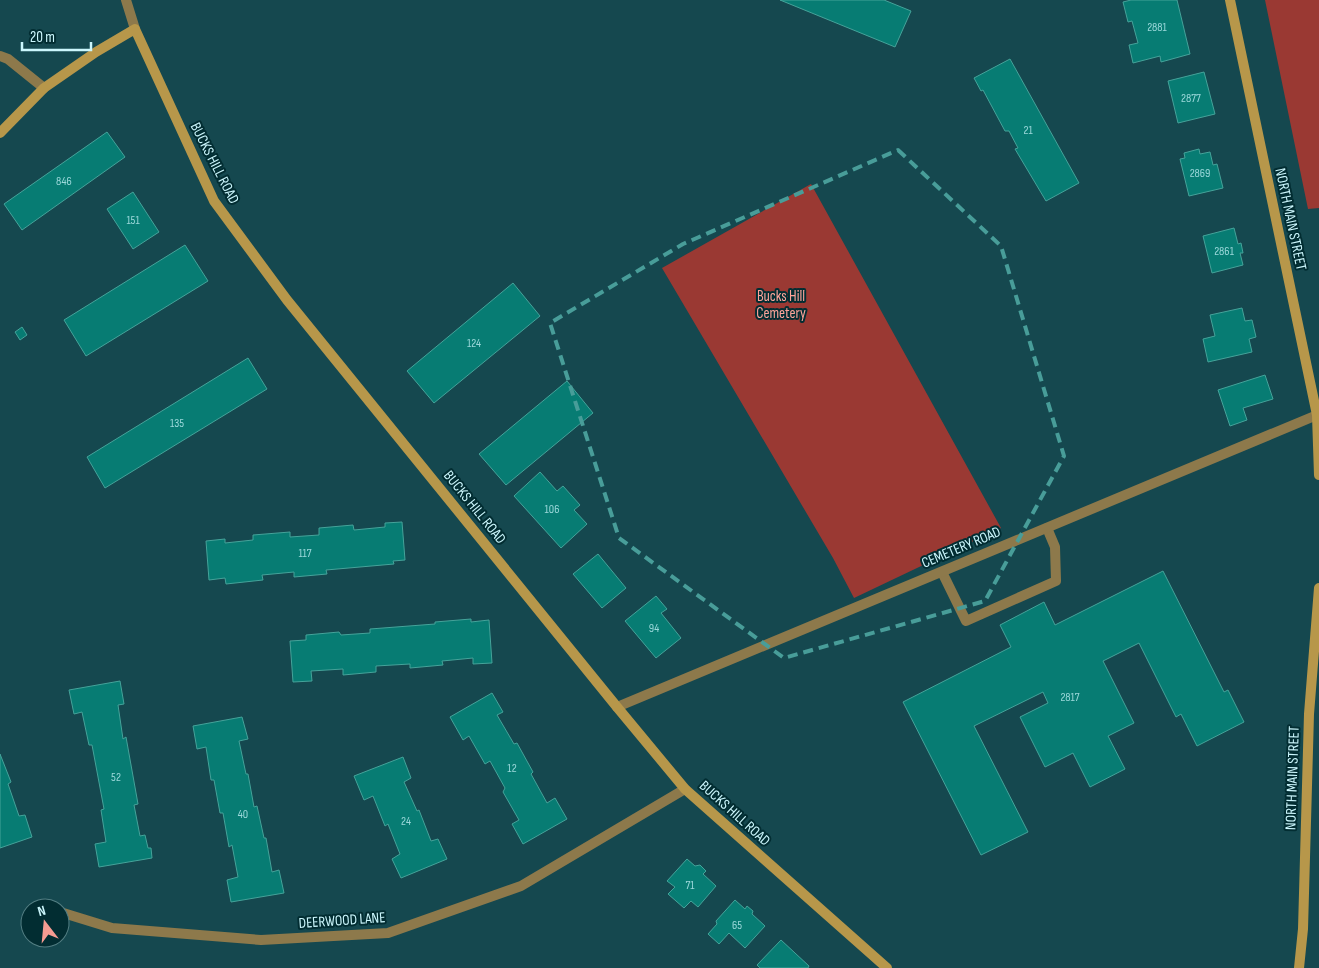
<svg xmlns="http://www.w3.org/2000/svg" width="1319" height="968" font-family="'Sofia Sans Condensed',sans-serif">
  <rect width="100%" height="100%" fill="#15484f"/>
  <path fill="#9a3933" d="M1265 0H1319V208L1308 209Z
    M811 184 1001 528 854 598 833 558 662 268Z"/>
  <path fill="#077c73" stroke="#45a39a" d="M780 0H884L911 11 895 47Z
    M1131 0H1177L1190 54 1161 62 1160 56 1133 63 1129 45 1138 43 1132 21 1128 22 1123 2Z
    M1010 59 1079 183 1046 201 1015 149 1018 148 1009 131H1005L983 90 981 91 974 78Z
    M1204 72 1215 114 1178 123 1168 81Z
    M107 132 125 157 22 230 4 204Z
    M1199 149 1200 154 1210 152 1213 165 1217 164 1223 188 1189 196 1180 159 1185 158 1184 153Z
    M133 192 159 232 133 249 107 209Z
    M1234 228 1238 244 1241 243 1243 253H1240L1243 265 1212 273 1203 236Z
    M185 245 208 281 86 356 64 320Z
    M513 283 540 316 434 403 407 371Z
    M1242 308 1245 321 1252 320 1256 337 1249 339 1252 352 1208 362 1203 339 1215 336 1210 315Z
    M22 327 27 335 20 340 15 332Z
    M248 358 267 389 105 488 87 457Z
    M1265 375 1273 399 1243 408 1247 420 1230 426 1218 390Z
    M567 381 593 413 506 485 479 454Z
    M540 472 557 491 563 486 580 505 574 510 587 524 561 548 514 496Z
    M402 522 405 560 393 561 394 564 326 570 327 574 294 577V572L262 575 263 580 226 584 225 578 209 580 206 541 225 539V543L253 540V535L290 532V537L319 535V528L353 525 354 530 385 527V523Z
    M598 554 626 588 602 608 573 574Z
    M1163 571 1224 692 1228 690 1244 722 1197 746 1181 714 1176 717 1139 643 1103 661 1134 723 1108 736 1125 769 1090 787 1073 753 1045 767 1020 717 1048 703 1043 692 974 726 1028 832 981 855 903 702 1011 647 1000 625 1044 602 1055 625Z
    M656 596 667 609 661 613 681 638 656 658 625 621Z
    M471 619V622L489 620 492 663 473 664V658L442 661 443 665 410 668V664L376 666V672L343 675V669L311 671 312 681 293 682 290 641 306 640V635L339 632 341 635 370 633V629L435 624V622Z
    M120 681 124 704 118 705 123 739 126 737 138 804 134 805 140 836 145 835 148 848H151L152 858 99 867 95 844 106 842 101 810 104 809 92 745H89L82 712 74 714 69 690Z
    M492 693 503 712 497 715 514 744 517 743 533 772 531 774 547 803 555 798 567 819 523 844 512 824 519 820 503 792 505 788 490 761 485 764 469 736 463 740 450 717Z
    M242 717 248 739 239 741 246 774H248L254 807 257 806 264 838H266L272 872 279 870 284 893 231 902 227 880 238 877 232 845 229 847 223 813H220L214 780H211L206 747 197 749 193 726Z
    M0 754 11 782 8 784 19 816 25 815 32 837 0 848Z
    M403 757 411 778 404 782 417 811 419 810 431 841 438 839 447 859 401 878 392 859 400 854 388 824 385 826 373 796 364 800 354 776Z
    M687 859 695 866 700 865 706 871 703 874 716 886 698 907 691 901 684 908 668 894 675 887 667 881Z
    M735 900 745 909 747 906 753 911 752 914 765 926 745 948 729 933 719 944 708 934 717 924 716 921Z
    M781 940 809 966 808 968H760L757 965Z"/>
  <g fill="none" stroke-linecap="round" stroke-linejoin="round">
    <path stroke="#8d794b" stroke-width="10" d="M942 572 966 621 1056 581 1055 547 1047 528"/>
    <path stroke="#8d794b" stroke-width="10" d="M126 0 135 29
      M0 56 8 59 44 88
      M617 707 1317 415
      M38 906 44 908
      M60 912 112 928 261 940 388 933 521 886 685 789"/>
    <path stroke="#b7974a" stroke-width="10" d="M1230 0 1317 415 1319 475
      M0 133 44 88 96 52 135 29 214 201 287 300 617 707 685 789 887 968
      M1299 968 1303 929 1309 714 1319 588"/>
  </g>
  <path fill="none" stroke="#489d99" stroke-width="4" stroke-dasharray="10 6" stroke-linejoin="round" d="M898 150 1001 246 1064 456 985 601 784 658 619 538 550 323 683 244Z"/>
  <g text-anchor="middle" stroke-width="4" stroke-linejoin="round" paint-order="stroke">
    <g font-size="12" fill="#9bd8da">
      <text x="1157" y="31">2881</text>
      <text x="1191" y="102">2877</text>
      <text x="1028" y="134">21</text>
      <text x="1200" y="177">2869</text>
      <text x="64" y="185">846</text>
      <text x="133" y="224">151</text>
      <text x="1224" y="255">2861</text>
      <text x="474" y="347">124</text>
      <text x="177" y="427">135</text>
      <text x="552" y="513">106</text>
      <text x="305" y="557">117</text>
      <text x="654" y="632">94</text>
      <text x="1070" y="701">2817</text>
      <text x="512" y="772">12</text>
      <text x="116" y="781">52</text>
      <text x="243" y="818">40</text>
      <text x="406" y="825">24</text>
      <text x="690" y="889">71</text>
      <text x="737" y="929">65</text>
    </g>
    <g font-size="15" fill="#ccf7fd" stroke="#022d32">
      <text transform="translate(215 163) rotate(63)" y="5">BUCKS HILL ROAD</text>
      <text transform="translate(1291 219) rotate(78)" y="5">NORTH MAIN STREET</text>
      <text transform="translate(475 507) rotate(51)" y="5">BUCKS HILL ROAD</text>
      <text transform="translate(961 547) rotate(-23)" y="5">CEMETERY ROAD</text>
      <text transform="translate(1292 778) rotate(-88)" y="5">NORTH MAIN STREET</text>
      <text transform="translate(735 813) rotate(42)" y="5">BUCKS HILL ROAD</text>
      <text transform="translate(342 920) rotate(-4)" y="5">DEERWOOD LANE</text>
    </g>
    <g font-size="15" fill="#fea49a" stroke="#022d32">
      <text x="781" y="301">Bucks Hill<tspan x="781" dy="17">Cemetery</tspan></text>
    </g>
  </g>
  <g transform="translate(45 923) rotate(344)"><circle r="24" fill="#022d32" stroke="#537e83"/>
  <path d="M0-4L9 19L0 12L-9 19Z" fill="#f59c92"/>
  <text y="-8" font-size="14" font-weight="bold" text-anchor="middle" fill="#ccf7fd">N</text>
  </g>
  <path d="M22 42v8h69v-8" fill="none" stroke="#ccf7fd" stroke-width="2.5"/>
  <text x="30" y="42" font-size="15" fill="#ccf7fd" stroke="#022d32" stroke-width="4" paint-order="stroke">20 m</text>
</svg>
